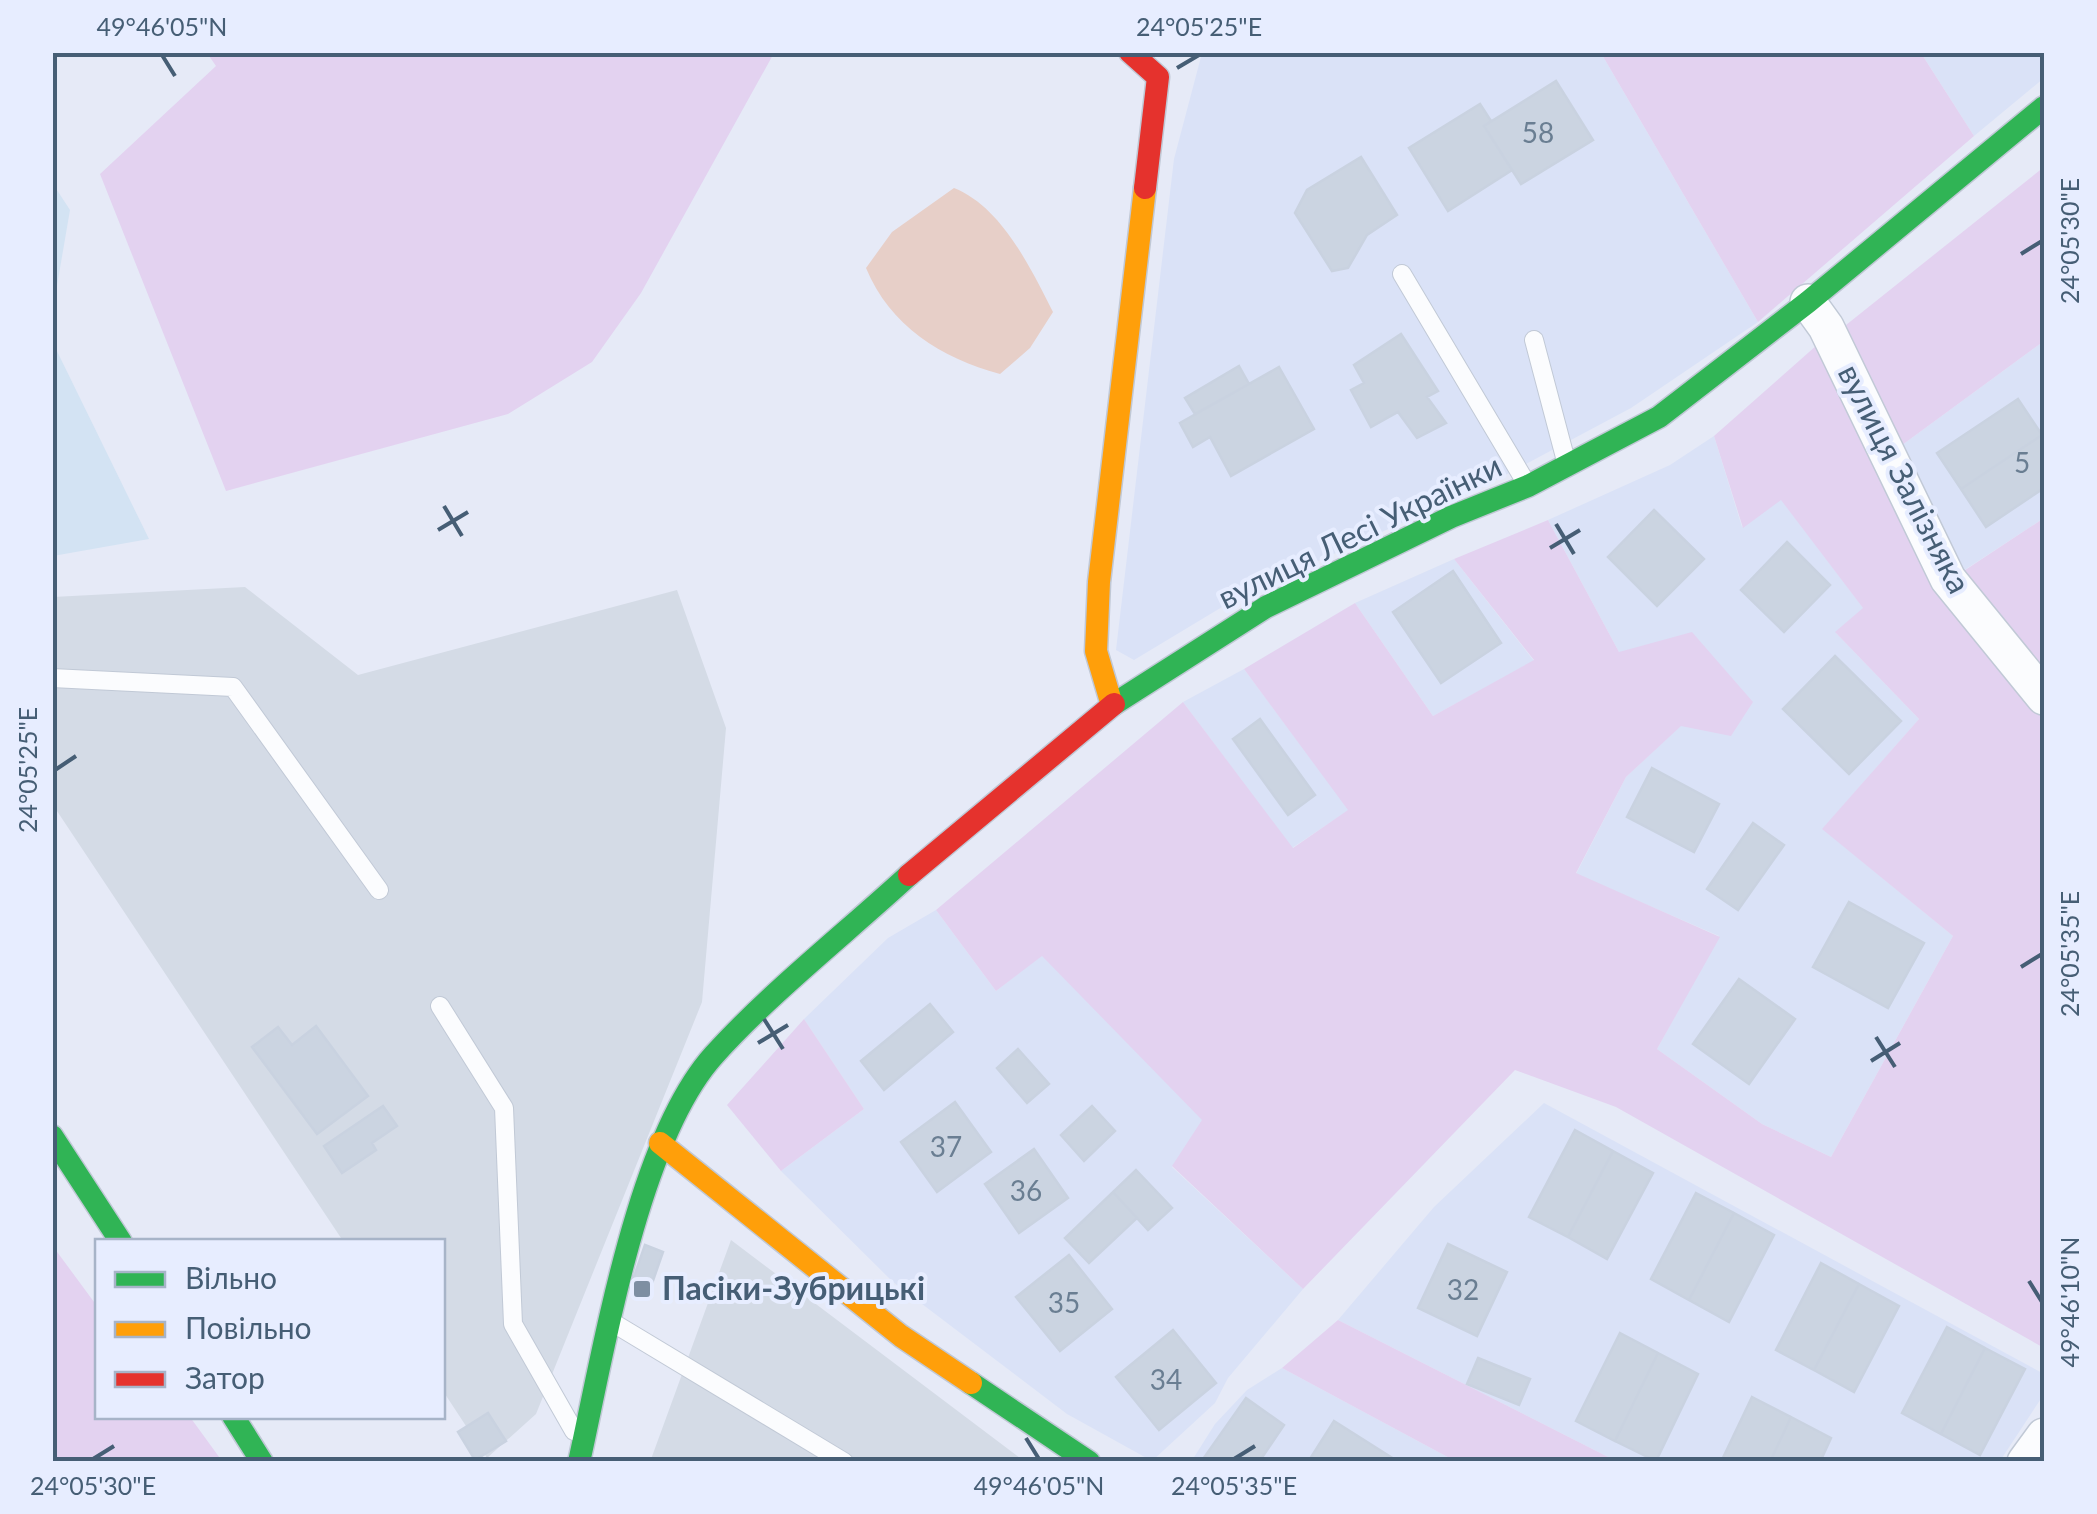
<svg xmlns="http://www.w3.org/2000/svg" width="2097" height="1514" font-family="Lato,sans-serif">
  <rect width="100%" height="100%" fill="#e6eaf7"/>
  <path fill="#dae2f7" d="M1202 53H1601L1758 322 1631 408 1498 479 1237 598 1134 660 1116 650 1174 159Z
    M1921 53H2044V78L1974 136Z
    M2044 341V518L1963 571 1898 448Z
    M1714 436 1742 527 1781 499 1864 609 1836 633 1919 719 1823 829 1953 936 1831 1157 1762 1124 1657 1049 1719 936 1576 874 1626 777 1681 725 1619 652 1548 520 1670 465Z
    M1454 559 1534 661 1433 716 1355 603Z
    M1244 669 1349 810 1292 848 1183 702Z
    M936 910 996 991 1042 955 1203 1120 1172 1167 1303 1289 1228 1378 1215 1403 1152 1461 1067 1414 893 1282 781 1171 864 1109 804 1019 888 938Z
    M1544 1103 2044 1374V1394L2000 1461H1616L1338 1320 1434 1207Z
    M1282 1368 1455 1461 1191 1462 1215 1424 1247 1390Z"/>
  <path fill="#d3e3f3" d="M53 184 70 210 53 309Z
    M53 343 149 539 53 556Z"/>
  <path fill="#d4dbe6" d="M245 587 358 675 677 590 726 728 702 1002 536 1414 487 1458 443 1391 442 1242 343 1241 53 805V597Z
    M731 1240 1024 1461 650 1462Z"/>
  <path fill="#e3d2f0" d="M207 53H774L641 293 592 362 508 414 226 491 100 174 216 66Z
    M1601 53H1921L1974 136 1758 322Z
    M2044 167V341L1898 448 1846 325Z
    M1817 345 1935 590 2044 518V1348L1616 1107 1515 1070 1303 1289 1172 1166 1202 1120 1042 956 996 991 936 910 1183 702 1293 848 1348 810 1244 669 1355 603 1433 716 1534 660 1454 559 1548 520 1619 652 1692 632 1753 702 1731 736 1681 726 1626 777 1576 873 1720 937 1657 1049 1762 1124 1831 1157 1953 936 1822 829 1919 719 1835 632 1863 608 1781 500 1743 528 1714 436Z
    M804 1019 864 1109 781 1171 727 1105Z
    M52 1245 97 1306 98 1416 190 1417 222 1461H53Z
    M1338 1320 1616 1461H1455L1282 1368Z"/>
  <path fill="#e7cfc8" d="M954 188C1002 207 1031 269 1053 312L1030 348 1000 374C941 358 890 326 866 268L892 232Z"/>
  <path fill="#cbd4e1" stroke="#c9d2e0" stroke-width="2.5" d="M1556 81 1593 140 1521 184 1484 126Z
    M1480 104 1491 121 1484 126 1512 170 1448 211 1409 148Z
    M1361 157 1397 215 1367 235 1348 268 1332 271 1295 213 1307 190Z
    M1401 334 1438 391 1427 397 1446 423 1417 438 1398 412 1371 427 1351 390 1364 383 1354 365Z
    M1239 366 1249 384 1195 414 1185 398Z
    M1279 367 1314 429 1231 476 1210 437 1193 447 1180 423Z
    M2018 399 2042 435 1961 489 1937 453Z
    M2042 435 2044 488 1986 527 1961 489Z
    M1654 510 1704 559 1657 606 1608 557Z
    M1787 542 1830 585 1784 632 1741 590Z
    M1453 571 1501 643 1441 683 1393 612Z
    M1835 656 1901 721 1849 774 1783 709Z
    M1260 719 1315 795 1288 815 1233 739Z
    M1652 768 1719 804 1694 852 1627 817Z
    M1753 823 1784 845 1738 910 1707 889Z
    M1849 902 1924 943 1888 1008 1813 967Z
    M1739 979 1795 1019 1749 1084 1693 1044Z
    M930 1004 953 1032 884 1090 861 1061Z
    M316 1026 368 1096 317 1134 252 1047 278 1027 292 1045Z
    M1018 1049 1049 1084 1027 1103 997 1068Z
    M955 1102 991 1152 937 1192 901 1142Z
    M383 1106 397 1126 372 1143 376 1150 342 1173 324 1146Z
    M1092 1106 1115 1131 1084 1161 1061 1135Z
    M1575 1130 1613 1151 1568 1237 1529 1217Z
    M1034 1149 1068 1198 1019 1233 985 1184Z
    M1613 1151 1653 1173 1607 1259 1568 1237Z
    M1136 1170 1172 1208 1148 1230 1113 1192Z
    M1113 1192 1137 1218 1089 1263 1065 1238Z
    M1696 1193 1734 1213 1689 1300 1651 1279Z
    M1734 1213 1774 1235 1729 1322 1689 1300Z
    M1448 1244 1507 1272 1477 1336 1418 1308Z
    M645 1245 663 1252 649 1292 631 1285Z
    M1069 1255 1112 1309 1060 1351 1016 1297Z
    M1821 1263 1859 1284 1814 1370 1776 1350Z
    M1859 1284 1899 1306 1854 1392 1814 1370Z
    M1947 1327 1985 1348 1941 1434 1902 1413Z
    M1173 1330 1216 1383 1159 1430 1116 1377Z
    M1620 1333 1658 1353 1615 1441 1576 1421Z
    M1985 1348 2025 1369 1980 1455 1941 1434Z
    M1658 1353 1698 1374 1656 1461 1615 1441Z
    M1478 1358 1530 1379 1519 1405 1467 1384Z
    M1752 1397 1791 1417 1770 1462H1721Z
    M1246 1398 1284 1425 1259 1462H1201Z
    M488 1413 506 1441 475 1460 458 1432Z
    M1791 1417 1831 1438 1820 1462H1770Z
    M1334 1421 1394 1459 1393 1462H1308Z"/>
  <g fill="none" stroke-linecap="round" stroke-linejoin="round">
    <defs>
      <path id="lane" d="M1402 274 1525 481
        M1534 340 1566 461
        M52 678 233 687 379 890
        M440 1006 504 1108 513 1324 574 1431
        M615 1324 844 1462"/>
      <path id="street" d="M1808 302 1826 327 1948 579 2044 697
        M2025 1462 2044 1436"/>
      <path id="fast" d="M1114 704 1266 607 1451 517 1528 486 1659 417 1808 302 2044 107
        M52 1136 121 1242
        M971 1383 1089 1462
        M233 1416 262 1462
        M579 1462C604 1350 638 1139 714 1055 770 993 846 933 909 875"/>
      <path id="slow" d="M1112 705 1096 651 1099 582 1145 188
        M660 1143 901 1336 971 1383"/>
      <path id="jam" d="M1130 52 1158 77 1145 188
        M909 875 1114 704"/>
    </defs>
    <use href="#lane" stroke="#c1c9d6" stroke-width="20"/>
    <use href="#street" stroke="#c1c9d6" stroke-width="38"/>
    <use href="#fast" stroke="#c0c8d5" stroke-width="25"/>
    <use href="#slow" stroke="#c0c8d5" stroke-width="25"/>
    <use href="#jam" stroke="#c0c8d5" stroke-width="25"/>
    <use href="#lane" stroke="#fbfcfe" stroke-width="18"/>
    <use href="#street" stroke="#fbfcfe" stroke-width="35"/>
    <use href="#fast" stroke="#30b455" stroke-width="22"/>
    <use href="#slow" stroke="#ff9f0a" stroke-width="22"/>
    <use href="#jam" stroke="#e5322d" stroke-width="22"/>
  </g>
  <path fill="none" stroke="#465e75" stroke-width="4" d="M162 55 175 76M1177 68 1199 55M2021 254 2042 241M444 506 462 536M1556 524 1574 554M438 530 468 512M1550 548 1580 530M55 770 76 756M2021 967 2042 954M764 1019 783 1049M1876 1037 1895 1067M758 1043 788 1025M1871 1061 1900 1043M2029 1281 2042 1302M1026 1438 1039 1459M93 1459 114 1446M1234 1459 1255 1446"/>
  <rect fill="#7e8fa2" stroke="#e7edff" stroke-width="4" x="632" y="1279" width="20" height="20" rx="5"/>
  <g text-anchor="middle" stroke-width="8" stroke-linejoin="round" paint-order="stroke">
    <g font-size="28" fill="#6a7e92">
      <text x="1538" y="143">58</text>
      <text x="2022" y="473">5</text>
      <text x="946" y="1157">37</text>
      <text x="1026" y="1201">36</text>
      <text x="1463" y="1300">32</text>
      <text x="1064" y="1313">35</text>
      <text x="1166" y="1390">34</text>
    </g>
    <g font-size="32" fill="#465e75" stroke="#e7edff">
      <text transform="translate(1904 479) rotate(63)" y="11">вулиця Залізняка</text>
      <text transform="translate(1360 532) rotate(-26)" y="11">вулиця Лесі Українки</text>
    </g>
    <g font-size="32" font-weight="bold" fill="#465e75" stroke="#e7edff" text-anchor="start">
      <text x="662" y="1300">Пасіки-Зубрицькі</text>
    </g>
  </g>
  <rect width="2097" height="1514" fill="none" stroke="#e7edff" stroke-width="110"/>
  <rect x="95" y="1239" width="350" height="180" fill="#e7edff" stroke="#a7b4c8" stroke-width="2.5"/>
  <rect x="115" y="1272" width="50" height="15" fill="#30b455" stroke="#a7b4c8" stroke-width="2.5"/>
  <text x="185" y="1289" font-size="30" fill="#465e75">Вільно</text>
  <rect x="115" y="1322" width="50" height="15" fill="#ff9f0a" stroke="#a7b4c8" stroke-width="2.5"/>
  <text x="185" y="1339" font-size="30" fill="#465e75">Повільно</text>
  <rect x="115" y="1372" width="50" height="15" fill="#e5322d" stroke="#a7b4c8" stroke-width="2.5"/>
  <text x="185" y="1389" font-size="30" fill="#465e75">Затор</text>
  <rect x="55" y="55" width="1987" height="1404" fill="none" stroke="#465e75" stroke-width="4"/>
  <g font-size="25" text-anchor="middle" fill="#465e75">
    <text x="162" y="36">49°46'05"N</text>
    <text x="1199" y="36">24°05'25"E</text>
    <text transform="translate(2070 241) rotate(-90)" y="9">24°05'30"E</text>
    <text transform="translate(28 770) rotate(-90)" y="9">24°05'25"E</text>
    <text transform="translate(2070 954) rotate(-90)" y="9">24°05'35"E</text>
    <text transform="translate(2070 1302) rotate(-90)" y="9">49°46'10"N</text>
    <text x="93" y="1495">24°05'30"E</text>
    <text x="1039" y="1495">49°46'05"N</text>
    <text x="1234" y="1495">24°05'35"E</text>
  </g>
</svg>
